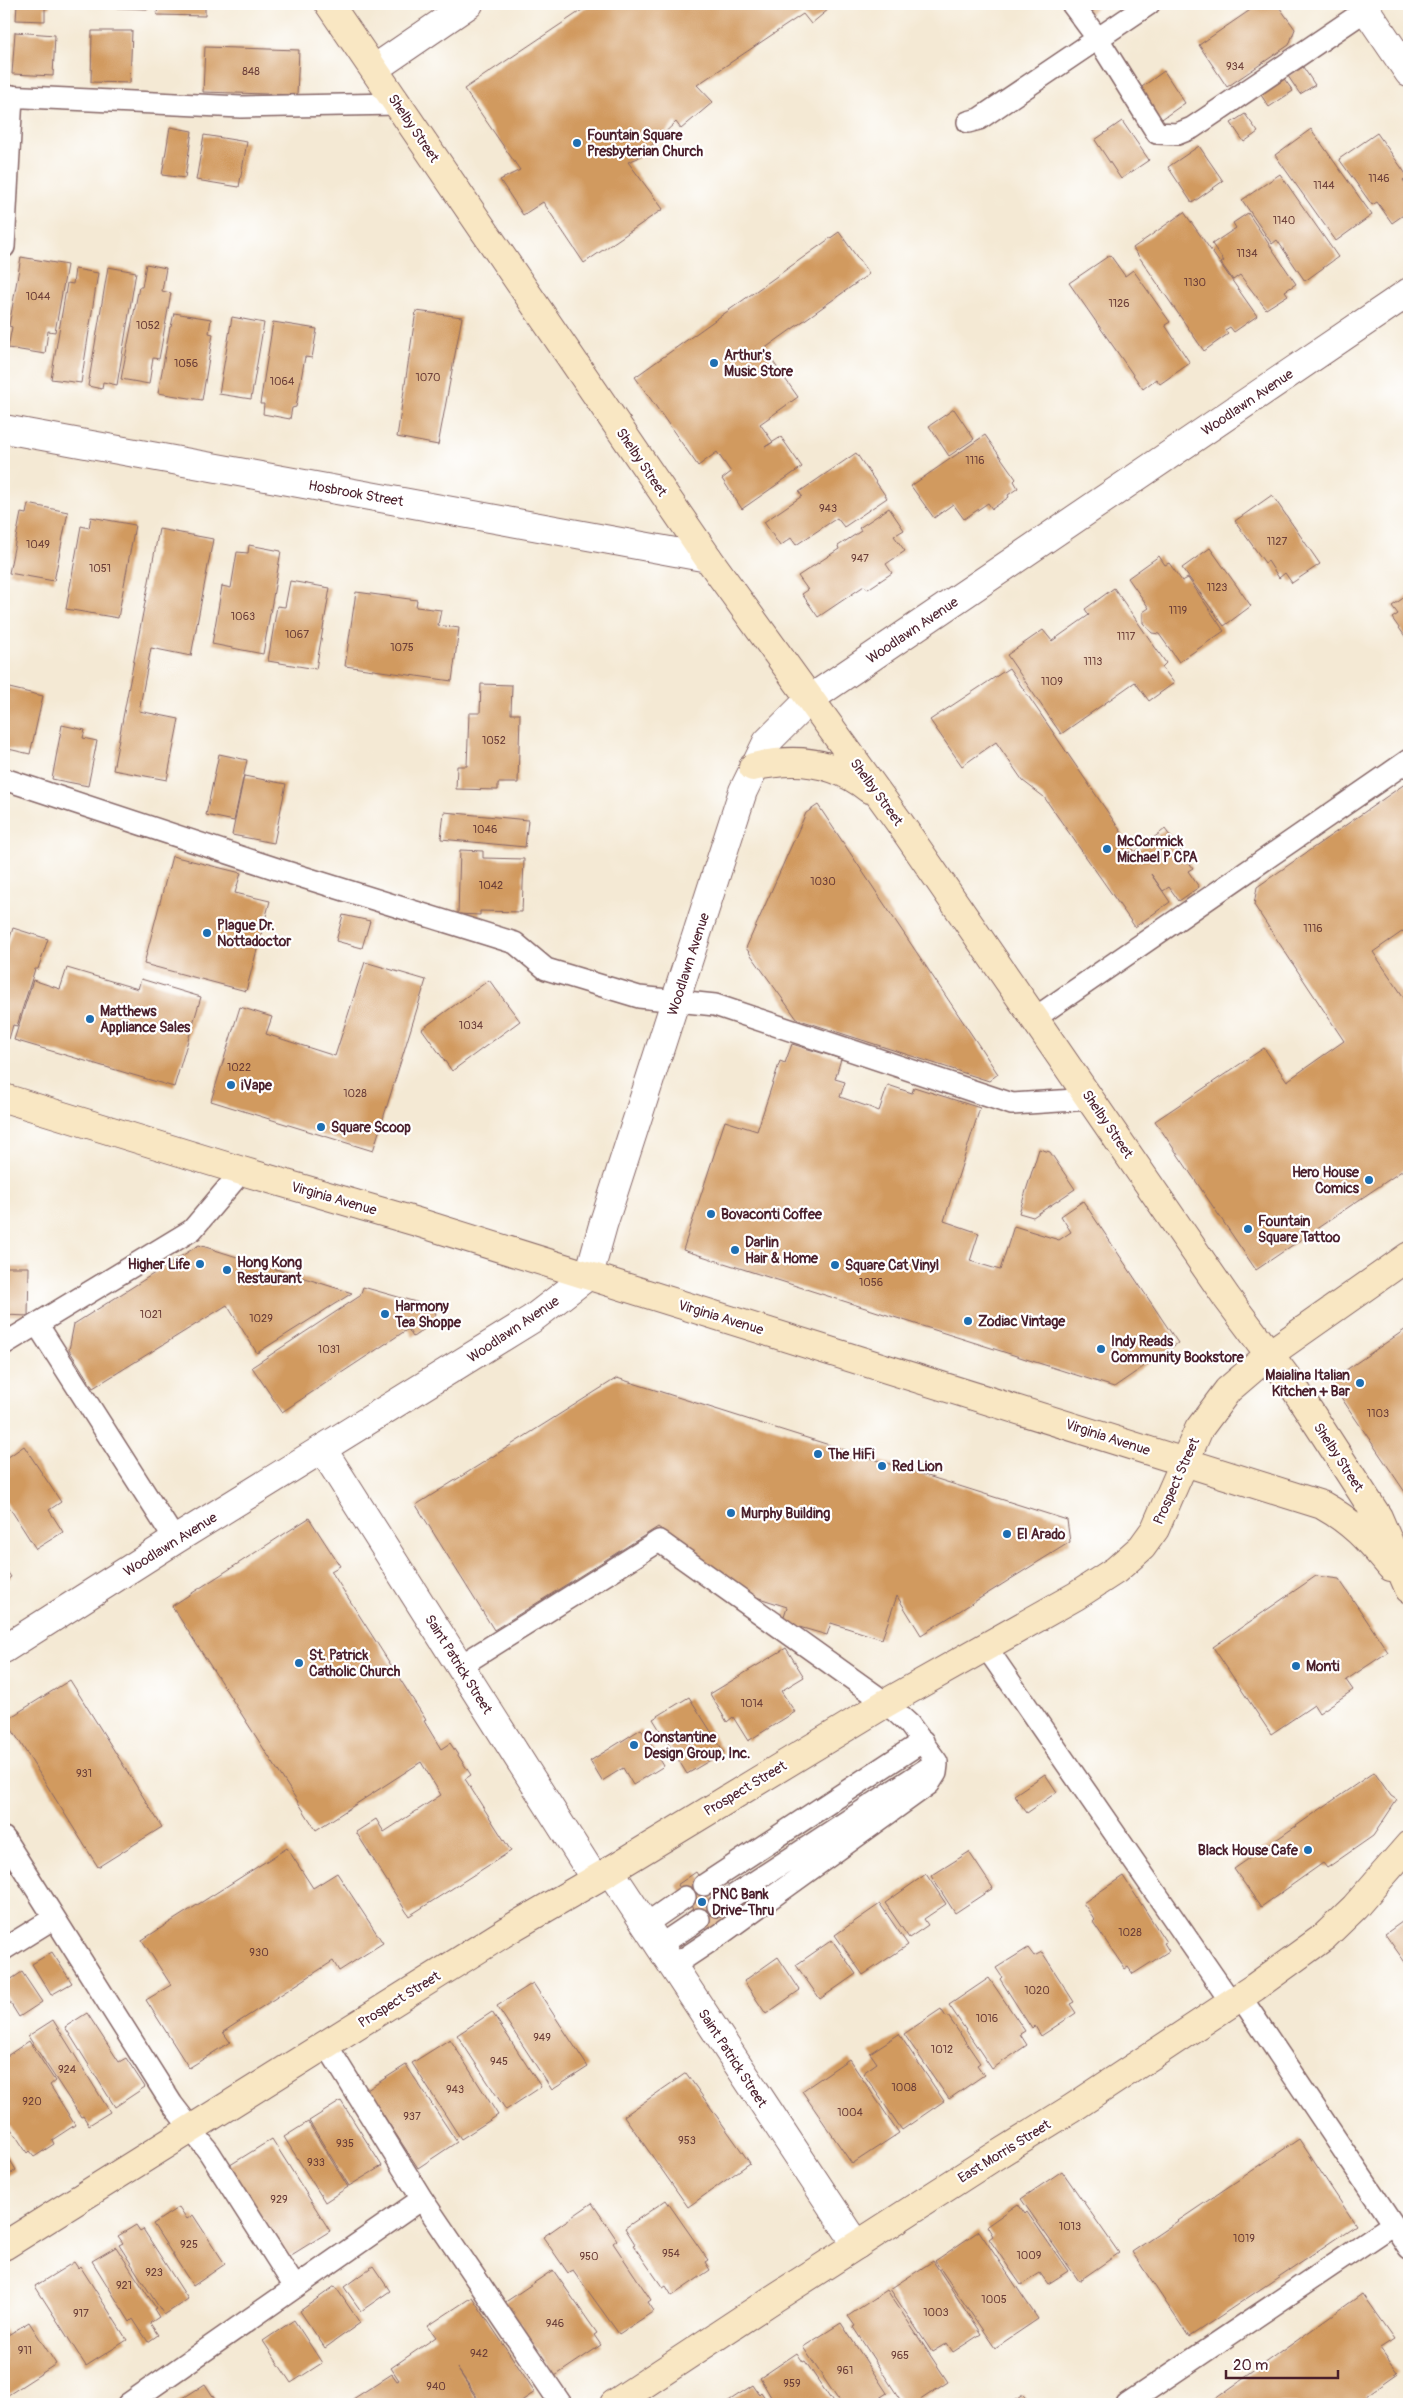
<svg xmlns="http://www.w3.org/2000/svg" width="1413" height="2408" font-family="Pangolin,sans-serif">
  <rect width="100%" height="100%" fill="#fff"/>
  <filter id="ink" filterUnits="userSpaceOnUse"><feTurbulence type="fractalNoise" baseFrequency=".02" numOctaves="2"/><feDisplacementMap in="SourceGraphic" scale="10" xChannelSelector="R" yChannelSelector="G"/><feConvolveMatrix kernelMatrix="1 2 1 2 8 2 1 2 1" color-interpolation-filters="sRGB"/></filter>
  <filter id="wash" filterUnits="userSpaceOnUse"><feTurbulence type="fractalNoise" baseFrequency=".0096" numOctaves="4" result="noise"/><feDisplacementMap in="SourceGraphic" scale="20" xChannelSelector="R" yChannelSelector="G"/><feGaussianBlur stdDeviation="1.12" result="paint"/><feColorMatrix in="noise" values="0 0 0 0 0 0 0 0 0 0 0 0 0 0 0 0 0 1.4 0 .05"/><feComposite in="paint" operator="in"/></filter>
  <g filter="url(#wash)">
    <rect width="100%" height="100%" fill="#f4e9d4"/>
    <g id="blocks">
      <path fill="#d19a5e" d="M17 4H50V8H45V21L16 20Z
        M96 4H148V9L96 7Z
        M158 4H205V16L157 15Z
        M591 4H835L811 24 803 14 697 85 713 102 681 129 676 122 638 158 628 162 663 209 584 263 543 202 523 215 500 180 520 170 464 89Z
        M1077 4H1103L1086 16Z
        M1259 4H1277L1295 29 1289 45 1227 87 1199 45Z
        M92 31H132L130 83 91 82Z
        M15 32 55 35 53 76 12 74Z
        M205 47 299 50 297 95 203 92Z
        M1303 67 1315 85 1300 94 1288 76Z
        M1164 71 1185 103 1156 123 1135 92Z
        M1282 76 1293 91 1269 107 1259 92Z
        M1245 114 1258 132 1244 142 1231 123Z
        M1122 121 1149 160 1121 179 1095 140Z
        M170 127 192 131 185 178 162 175Z
        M1311 129 1372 215 1336 241 1275 155Z
        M1377 133 1408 177 1403 180 1409 188V211L1392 223 1377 202 1372 205 1339 159Z
        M204 135 247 142 239 187 196 180Z
        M1199 146 1223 181 1192 203 1168 167Z
        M1280 174 1338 257 1305 281 1277 240 1272 244 1242 200Z
        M1184 212 1257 316 1234 332 1230 327 1225 330 1228 334 1204 351 1133 248Z
        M1248 213 1296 284 1285 291 1288 295 1266 309 1240 275 1233 280 1221 263 1224 261 1212 244 1236 228 1233 223Z
        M839 232 869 274 764 349 798 397 760 424 773 442 765 447 781 437 802 467 742 509 722 479 731 472 717 452 698 466 635 377Z
        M1110 255 1125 276 1133 270 1170 322 1165 325 1190 363 1160 384 1156 379 1143 389 1069 283Z
        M21 257 67 265 55 332 48 331 45 354 8 348 12 327 9 326Z
        M146 264 166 268 162 291 171 293 159 359 153 358 149 384 121 379 139 287H142Z
        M108 267 136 272 117 385 103 382 102 389 88 386Z
        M75 269 98 273 81 383 51 379 67 283 73 284Z
        M416 311 462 317 438 445 397 437Z
        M174 313 211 319 209 333 213 334 202 400 158 393 170 327H171Z
        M232 317 264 323 251 399 219 394Z
        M273 322 317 329 312 358 305 357 296 407 292 408 290 419 263 414 264 404H260Z
        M954 409 974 439 949 456 929 426Z
        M985 435 1016 479 1014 481 1018 488 1008 495 1009 497 992 509 988 503 964 519 953 504 934 518 911 486Z
        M856 453 887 498 844 527 837 518 796 545 791 538 780 546 764 522 802 496 799 492Z
        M1272 495 1320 564 1292 583 1285 573 1279 578 1268 561 1265 563 1235 521Z
        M28 504 68 512 54 581 9 573 21 513 26 514Z
        M889 508 904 530 894 536 905 551 886 564 892 573 868 589 864 586 818 617 802 594 808 590 798 576 839 549 838 546 861 531 859 528Z
        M91 517 135 525 118 618 66 609 81 526 89 528Z
        M159 529 213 539 191 656 151 648 139 711 179 719 167 780 113 770Z
        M249 545 281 551 263 654 212 644 222 586 231 588 237 552 248 553Z
        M1210 548 1251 606 1224 626 1182 568Z
        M1159 556 1165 565 1169 563 1182 581 1188 578 1224 631 1179 662 1159 634 1152 633 1143 623V612L1149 608 1128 578Z
        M290 581 330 588 316 669 268 661 277 606 285 607Z
        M1114 588 1166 663 1162 667 1174 683 1149 701 1135 682 1061 734 1007 655 1043 630 1052 641 1089 615 1085 609Z
        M356 592 417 600 416 607 441 610 438 625 459 628 452 681 345 666Z
        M1409 594V642L1392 618 1398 614 1392 606Z
        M1009 668 1135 852 1165 829 1193 868 1188 871 1199 887 1179 901 1169 887 1163 891 1151 874 1170 902 1135 927 1044 797 1023 781 996 742 962 766 930 720Z
        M481 684 512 685 511 714H520L518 783H498V790L456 789 457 766H467L469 713H480Z
        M5 687 43 696 30 754 4 748Z
        M62 725 85 730 83 738 97 741 88 786 52 779Z
        M219 754 247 760 234 821 206 815Z
        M244 776 286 784 274 843 232 835Z
        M1409 781V927L1373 952 1409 1005V1166L1256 1270 1155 1121 1264 1048 1287 1081 1344 1041 1254 905 1257 887Z
        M818 805 998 1074 989 1081 797 1019 746 948 806 813Z
        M444 812 528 820 525 847 441 839Z
        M460 850 483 851V858L524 859 522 912 480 911V915L458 914Z
        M172 856 241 873 235 893 270 901 246 991 144 964Z
        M343 915 370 921 362 948 336 941Z
        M13 928 48 939 38 969H35L17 1026 13 1025 9 1039 4 1037V957Z
        M365 962 426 980 373 1151 211 1101 240 1007 272 1017 266 1034 335 1056Z
        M67 968 138 989 141 979 201 997 174 1087 14 1040 33 980 60 989Z
        M489 980 520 1021 452 1071 422 1029Z
        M792 1044 841 1059 835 1079 845 1082 840 1097 869 1107 879 1111 888 1085 912 1093 914 1087 980 1108 944 1221 979 1233 970 1261 1000 1270 1014 1226 1059 1240 1071 1232 1061 1216 1083 1201 1178 1343 1114 1387 683 1250 725 1121 757 1131 780 1061 785 1063Z
        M1039 1149 1050 1152 1075 1189 1033 1217 1019 1213Z
        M199 1245 352 1293 257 1353 227 1305 93 1388 69 1350 74 1324Z
        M4 1267H29L28 1316 4 1315Z
        M363 1287 437 1308 433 1323 413 1337 408 1329 282 1412 252 1367 360 1296Z
        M1409 1327V1498L1330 1381Z
        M617 1378 1067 1520 1070 1542 921 1635 897 1596 882 1639 831 1623 827 1635 782 1622 787 1607 753 1596 658 1527 494 1630 416 1505Z
        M24 1446 61 1502 49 1510 63 1532 36 1549 4 1499V1460Z
        M309 1518 340 1566 331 1571 426 1720 424 1721 441 1749 450 1743 471 1775 465 1779 511 1851 409 1916 356 1832 376 1819 384 1832 441 1795 421 1762 316 1830 172 1606Z
        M4 1559 7 1565 4 1567 11 1577 4 1582Z
        M1316 1576 1339 1579 1388 1652 1346 1680 1353 1690 1319 1713 1314 1705 1271 1734 1213 1647Z
        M786 1648 804 1677 781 1691 795 1712 748 1741 733 1717 727 1722 710 1694Z
        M70 1680 162 1827 98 1867 6 1720Z
        M689 1697 724 1752 687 1774 653 1719Z
        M641 1729 664 1766 633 1785 623 1768 602 1781 590 1761Z
        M1374 1772 1391 1796 1397 1800 1373 1836 1327 1868 1323 1863 1261 1907 1234 1869Z
        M1045 1774 1057 1792 1027 1813 1014 1795Z
        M287 1848 313 1888 337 1873 383 1943 339 1971 333 1961 223 2032 230 2042 189 2068 146 2000 171 1985 142 1940Z
        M969 1852 993 1888 955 1913 931 1876Z
        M696 1872 728 1920 709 1933 677 1885Z
        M926 1874 946 1904 924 1919 928 1925 909 1938 885 1903Z
        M1123 1876 1166 1942 1164 1943 1169 1951 1133 1974 1128 1967 1125 1969 1093 1922 1095 1920 1083 1903Z
        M880 1904 908 1945 863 1975 835 1935Z
        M1409 1917V1968L1385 1934Z
        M832 1940 856 1974 820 1999 796 1965Z
        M1028 1948 1034 1956 1042 1952 1074 2002 1070 2004 1076 2013 1041 2036 1035 2026 1032 2029 1000 1979 1002 1977 996 1968Z
        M52 1952 72 1983 51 1995 32 1964Z
        M778 1957 800 1990 766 2014 744 1981Z
        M22 1972 42 2002 19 2017 4 1993V1984Z
        M989 1978 1025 2031 1020 2034 1027 2045 992 2069 949 2005Z
        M533 1983 588 2067 552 2090 497 2006Z
        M941 2009 946 2017 948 2016 980 2063 977 2065 984 2075 949 2099 904 2034Z
        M492 2012 541 2087 506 2110 457 2035Z
        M87 2013 119 2062 126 2058 145 2087 115 2107 65 2027Z
        M53 2020 110 2112 89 2125 83 2116 81 2117 28 2036Z
        M899 2034 944 2101 902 2130 863 2073 877 2063 870 2053Z
        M450 2039 498 2115 461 2139 412 2063Z
        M29 2041 55 2081 50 2085 75 2125 52 2140 54 2144 34 2157 29 2151 27 2153 4 2118V2058Z
        M849 2059 899 2133 852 2164 802 2091Z
        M406 2065 457 2142 418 2168 367 2090Z
        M686 2073 750 2163 688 2207 624 2116Z
        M341 2101 382 2166 349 2186 309 2121Z
        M308 2122 348 2187 325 2202 284 2137Z
        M272 2139 330 2231 285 2259 227 2167Z
        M1299 2139 1356 2225 1189 2337 1132 2252Z
        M4 2150 16 2170 4 2178Z
        M1062 2171 1119 2253 1079 2281 1021 2199Z
        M666 2200 708 2260 705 2262 710 2270 672 2296 666 2286 663 2288 633 2245 635 2244 625 2228Z
        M592 2203 617 2240 613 2243 651 2300 648 2302 654 2311 619 2334 573 2270 568 2273 543 2237Z
        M1018 2204 1025 2214 1027 2212 1068 2271 1048 2284 1040 2273 1021 2285 989 2239 993 2236 987 2226Z
        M179 2207 187 2219 193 2215 225 2264 193 2286 153 2224Z
        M136 2225 140 2231 143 2229 188 2299 164 2315 119 2245 123 2243 118 2236Z
        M979 2231 1038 2319 995 2348 935 2261Z
        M116 2247 156 2308 154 2309 159 2317 150 2323 158 2335 148 2342 133 2319 130 2322 92 2261Z
        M933 2261 981 2334 953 2352 947 2343 932 2352 890 2289Z
        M74 2262 78 2268 80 2266 127 2340 86 2366 35 2286Z
        M373 2266 390 2291 361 2311 344 2287Z
        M553 2270 597 2333 594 2335 601 2345 555 2376 519 2322 518 2323 504 2303Z
        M335 2286 360 2323 325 2348 300 2311Z
        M887 2290 948 2382 914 2404H903L853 2327 855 2326 848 2316Z
        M1362 2294 1394 2339 1380 2348 1398 2373 1367 2395 1374 2404H1208Z
        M472 2297 535 2392 517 2404H482L457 2368 480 2404H356L353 2399 392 2374 397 2381 399 2380 391 2368 436 2337 428 2326Z
        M294 2320 322 2363 291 2383 263 2341Z
        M29 2322 56 2364 5 2397 4 2328 8 2335Z
        M841 2323 887 2393 870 2404H841L803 2347Z
        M797 2353 803 2362 805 2361 834 2404H775L760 2378Z
        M205 2384 218 2404H174Z
        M753 2385 759 2394 761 2392 769 2404H724Z
        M1023 2395 1029 2404H1009Z"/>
    </g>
  </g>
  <g filter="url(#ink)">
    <use href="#blocks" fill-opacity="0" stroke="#866666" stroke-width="1"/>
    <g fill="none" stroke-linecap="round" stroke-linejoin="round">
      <defs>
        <path id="lane" d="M1072 4 1098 39 1157 133 1177 134 1192 128 1366 10
          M4 96 241 107 398 104
          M968 122 979 119 1149 4
          M4 247 12 96
          M4 779 277 869 515 943 546 969 639 997 715 1005 1012 1104 1091 1099
          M1035 1018 1409 760
          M37 1324 175 1540
          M4 1344 192 1230 242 1171
          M986 1647 1231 2002
          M460 1666 659 1541 886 1703 909 1724 937 1762 718 1906
          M4 1838 172 2104 209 2152 295 2287
          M704 1885 923 1741
          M646 1924 685 1897
          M659 1946 699 1919
          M4 1949 54 1918
          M673 1966 721 1934 929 1784 936 1773 937 1765
          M1240 1996 1409 2248
          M326 2044 422 2199 561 2404
          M128 2404 422 2199
          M1127 2404 1393 2224"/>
        <path id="street" d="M1362 4 1409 73
          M374 69 469 4
          M4 429 708 558
          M323 1450 595 1879
          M4 1649 175 1540 532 1319 589 1275 603 1225 743 791 767 742 810 699 1409 292
          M610 1871 857 2245"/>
        <path id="secondary" d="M329 4 708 558 899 822 1227 1298 1293 1386 1378 1517 1409 1589
          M753 767C794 757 835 761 869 789
          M4 1098 242 1171 417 1222 1322 1505C1353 1522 1368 1540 1391 1567
          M4 2246 515 1926 606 1873 886 1703 1076 1596 1116 1570 1142 1547 1155 1529 1199 1429 1228 1390 1271 1353 1409 1256
          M614 2404 770 2301 992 2158 1071 2109 1255 1987 1324 1937 1355 1907 1409 1845"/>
      </defs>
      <use href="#lane" stroke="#866666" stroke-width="24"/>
      <use href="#street" stroke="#866666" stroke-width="30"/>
      <use href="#secondary" stroke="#866666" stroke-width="30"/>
      <use href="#lane" stroke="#fff" stroke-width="21"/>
      <use href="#street" stroke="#fff" stroke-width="28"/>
      <use href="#secondary" stroke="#f9e7c3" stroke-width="28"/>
    </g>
  </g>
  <g fill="#1f6fb2" stroke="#fff" stroke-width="2">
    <circle cx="577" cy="143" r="5"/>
    <circle cx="714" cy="363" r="5"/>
    <circle cx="1107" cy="849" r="5"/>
    <circle cx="207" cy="933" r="5"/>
    <circle cx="90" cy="1019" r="5"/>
    <circle cx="231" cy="1085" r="5"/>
    <circle cx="321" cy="1127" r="5"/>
    <circle cx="1369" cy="1180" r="5"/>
    <circle cx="711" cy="1214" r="5"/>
    <circle cx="1248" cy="1229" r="5"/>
    <circle cx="735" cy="1250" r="5"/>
    <circle cx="200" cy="1264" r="5"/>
    <circle cx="835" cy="1265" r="5"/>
    <circle cx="227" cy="1270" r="5"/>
    <circle cx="385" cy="1314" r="5"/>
    <circle cx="968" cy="1321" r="5"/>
    <circle cx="1101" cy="1349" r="5"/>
    <circle cx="1360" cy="1383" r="5"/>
    <circle cx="818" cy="1454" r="5"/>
    <circle cx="882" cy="1466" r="5"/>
    <circle cx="731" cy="1513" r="5"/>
    <circle cx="1007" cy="1534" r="5"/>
    <circle cx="299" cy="1663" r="5"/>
    <circle cx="1296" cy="1666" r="5"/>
    <circle cx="634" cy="1745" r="5"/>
    <circle cx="1308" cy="1850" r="5"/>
    <circle cx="702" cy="1902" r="5"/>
  </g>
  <g text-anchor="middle" stroke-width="4.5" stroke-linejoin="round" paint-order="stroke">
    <g font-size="11" fill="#6c3e38">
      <text x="1235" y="70">934</text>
      <text x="251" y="75">848</text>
      <text x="1379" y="182">1146</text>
      <text x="1324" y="189">1144</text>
      <text x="1284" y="224">1140</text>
      <text x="1247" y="257">1134</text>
      <text x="1195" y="286">1130</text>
      <text x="38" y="300">1044</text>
      <text x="1119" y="307">1126</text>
      <text x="148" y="329">1052</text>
      <text x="186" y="367">1056</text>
      <text x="428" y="381">1070</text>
      <text x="282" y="385">1064</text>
      <text x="975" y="464">1116</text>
      <text x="828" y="512">943</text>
      <text x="1277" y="545">1127</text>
      <text x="38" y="548">1049</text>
      <text x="860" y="562">947</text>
      <text x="100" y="572">1051</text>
      <text x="1217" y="591">1123</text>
      <text x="1178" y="614">1119</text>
      <text x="243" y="620">1063</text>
      <text x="297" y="638">1067</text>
      <text x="1126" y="640">1117</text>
      <text x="402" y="651">1075</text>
      <text x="1093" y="665">1113</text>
      <text x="1052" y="685">1109</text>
      <text x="494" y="744">1052</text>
      <text x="485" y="833">1046</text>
      <text x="823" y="885">1030</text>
      <text x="491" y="889">1042</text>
      <text x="1313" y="932">1116</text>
      <text x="471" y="1029">1034</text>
      <text x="239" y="1071">1022</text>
      <text x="355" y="1097">1028</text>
      <text x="871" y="1286">1056</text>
      <text x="151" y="1318">1021</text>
      <text x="261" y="1322">1029</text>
      <text x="329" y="1353">1031</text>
      <text x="1378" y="1417">1103</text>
      <text x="752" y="1707">1014</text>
      <text x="84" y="1777">931</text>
      <text x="1130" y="1936">1028</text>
      <text x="259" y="1956">930</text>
      <text x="1037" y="1994">1020</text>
      <text x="987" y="2022">1016</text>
      <text x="542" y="2041">949</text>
      <text x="942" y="2053">1012</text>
      <text x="499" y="2065">945</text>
      <text x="67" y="2073">924</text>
      <text x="904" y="2091">1008</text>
      <text x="455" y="2093">943</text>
      <text x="32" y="2105">920</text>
      <text x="850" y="2116">1004</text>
      <text x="412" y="2120">937</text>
      <text x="687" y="2144">953</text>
      <text x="345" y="2147">935</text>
      <text x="316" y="2166">933</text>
      <text x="279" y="2203">929</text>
      <text x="1070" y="2230">1013</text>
      <text x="1244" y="2242">1019</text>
      <text x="189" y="2248">925</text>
      <text x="671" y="2257">954</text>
      <text x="1029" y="2259">1009</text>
      <text x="589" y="2260">950</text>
      <text x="154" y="2276">923</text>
      <text x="124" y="2289">921</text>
      <text x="994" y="2303">1005</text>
      <text x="936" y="2316">1003</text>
      <text x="81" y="2317">917</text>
      <text x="555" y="2327">946</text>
      <text x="25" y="2354">911</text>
      <text x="479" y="2357">942</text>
      <text x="900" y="2359">965</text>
      <text x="845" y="2374">961</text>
      <text x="792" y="2387">959</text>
      <text x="436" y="2390">940</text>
    </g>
    <g font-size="14" fill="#4a1f2b" stroke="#fff">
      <text transform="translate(414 128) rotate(56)" y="5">Shelby Street</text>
      <text transform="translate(1247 402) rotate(-34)" y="5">Woodlawn Avenue</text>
      <text transform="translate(642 462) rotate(56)" y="5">Shelby Street</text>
      <text transform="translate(356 493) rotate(10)" y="5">Hosbrook Street</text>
      <text transform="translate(912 630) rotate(-34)" y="5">Woodlawn Avenue</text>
      <text transform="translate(877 792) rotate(54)" y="5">Shelby Street</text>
      <text transform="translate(688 964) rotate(-72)" y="5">Woodlawn Avenue</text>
      <text transform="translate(1108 1124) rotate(56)" y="5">Shelby Street</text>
      <text transform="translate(334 1198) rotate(16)" y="5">Virginia Avenue</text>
      <text transform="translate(721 1317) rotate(17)" y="5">Virginia Avenue</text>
      <text transform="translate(513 1329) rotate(-34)" y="5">Woodlawn Avenue</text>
      <text transform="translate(1108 1437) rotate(18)" y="5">Virginia Avenue</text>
      <text transform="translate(1339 1457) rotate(57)" y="5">Shelby Street</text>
      <text transform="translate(1176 1481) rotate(-66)" y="5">Prospect Street</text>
      <text transform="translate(170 1544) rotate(-32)" y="5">Woodlawn Avenue</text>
      <text transform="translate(459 1664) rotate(58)" y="5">Saint Patrick Street</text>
      <text transform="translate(745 1788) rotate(-31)" y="5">Prospect Street</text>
      <text transform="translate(399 1999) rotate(-32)" y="5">Prospect Street</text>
      <text transform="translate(733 2058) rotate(57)" y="5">Saint Patrick Street</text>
      <text transform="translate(1004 2151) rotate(-32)" y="5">East Morris Street</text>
    </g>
    <g font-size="14" font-weight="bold" fill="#4a1f2b" stroke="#fff" text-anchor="start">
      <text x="587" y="140">Fountain Square<tspan x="587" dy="16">Presbyterian Church</tspan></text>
      <text x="724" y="360">Arthur's<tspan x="724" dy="16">Music Store</tspan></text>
      <text x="1117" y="846">McCormick<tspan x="1117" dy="16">Michael P CPA</tspan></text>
      <text x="217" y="930">Plague Dr.<tspan x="217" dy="16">Nottadoctor</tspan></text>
      <text x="100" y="1016">Matthews<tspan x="100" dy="16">Appliance Sales</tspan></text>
      <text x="241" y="1090">iVape</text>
      <text x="331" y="1132">Square Scoop</text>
      <text x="1359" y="1177" text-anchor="end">Hero House<tspan x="1359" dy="16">Comics</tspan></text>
      <text x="721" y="1219">Bovaconti Coffee</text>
      <text x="1258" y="1226">Fountain<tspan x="1258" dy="16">Square Tattoo</tspan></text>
      <text x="745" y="1247">Darlin<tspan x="745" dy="16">Hair &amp; Home</tspan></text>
      <text x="237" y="1267">Hong Kong<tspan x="237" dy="16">Restaurant</tspan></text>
      <text x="190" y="1269" text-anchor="end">Higher Life</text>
      <text x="845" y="1270">Square Cat Vinyl</text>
      <text x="395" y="1311">Harmony<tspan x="395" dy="16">Tea Shoppe</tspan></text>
      <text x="978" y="1326">Zodiac Vintage</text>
      <text x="1111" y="1346">Indy Reads<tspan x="1111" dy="16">Community Bookstore</tspan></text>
      <text x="1350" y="1380" text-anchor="end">Maialina Italian<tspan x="1350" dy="16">Kitchen + Bar</tspan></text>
      <text x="828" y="1459">The HiFi</text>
      <text x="892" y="1471">Red Lion</text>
      <text x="741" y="1518">Murphy Building</text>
      <text x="1017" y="1539">El Arado</text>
      <text x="309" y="1660">St. Patrick<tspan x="309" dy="16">Catholic Church</tspan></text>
      <text x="1306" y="1671">Monti</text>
      <text x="644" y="1742">Constantine<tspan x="644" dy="16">Design Group, Inc.</tspan></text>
      <text x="1298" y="1855" text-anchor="end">Black House Cafe</text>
      <text x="712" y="1899">PNC Bank<tspan x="712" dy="16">Drive-Thru</tspan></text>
    </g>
  </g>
  <rect width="1413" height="2408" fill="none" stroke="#fff" stroke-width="20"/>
  <path d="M1226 2370v8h112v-8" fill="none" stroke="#4a1f2b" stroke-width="2.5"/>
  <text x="1233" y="2370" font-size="15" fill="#4a1f2b" stroke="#ffffff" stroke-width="4" paint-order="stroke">20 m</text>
</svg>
